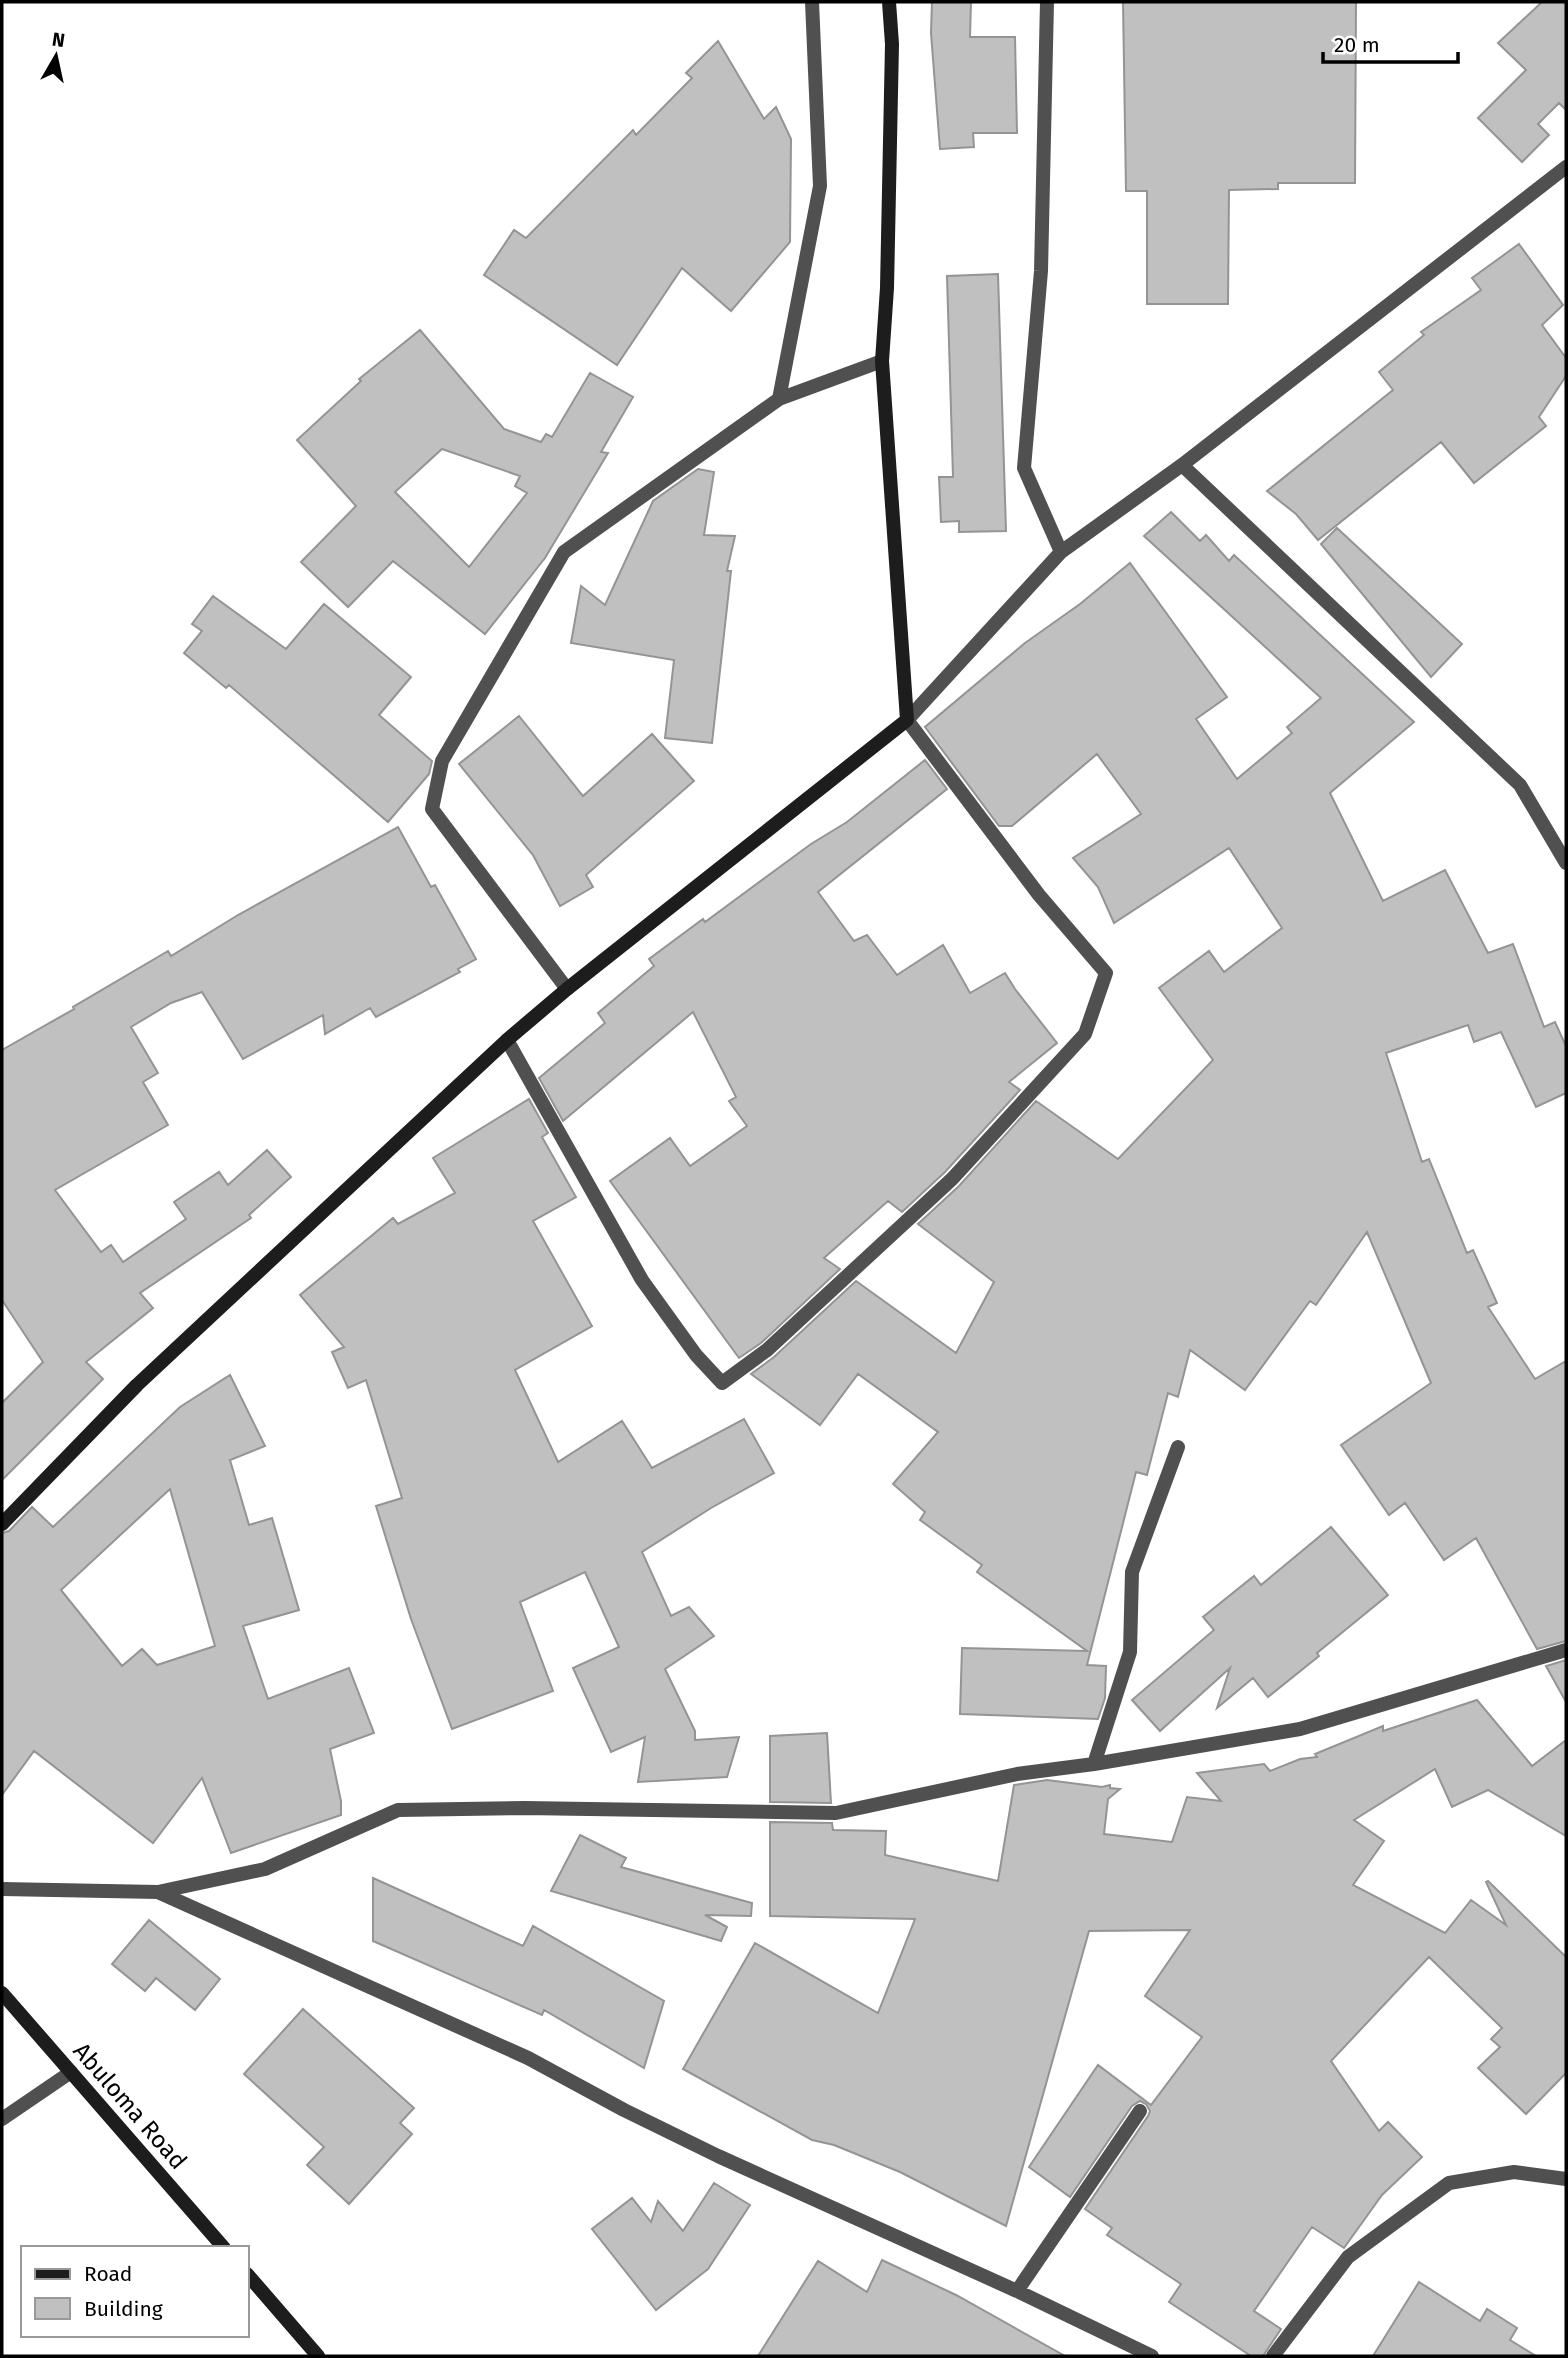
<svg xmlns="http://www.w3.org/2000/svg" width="1568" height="2358" font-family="'Fira Sans',sans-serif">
  <rect width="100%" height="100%" fill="#fff"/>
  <path fill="#c0c0c0" stroke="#949494" stroke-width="2" fill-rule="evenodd" d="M932 2H971L970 37H1015L1017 133H973L974 147 940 149 931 33Z
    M1123 2H1356L1355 183H1278V189L1229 190 1228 304H1147V191H1126Z
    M1542 2H1566V110L1559 103 1538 124 1549 135 1522 162 1478 118 1526 70 1498 43Z
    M718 41 764 119 776 107 791 139 790 242 731 311 682 268 617 365 484 275 514 230 526 238 633 130 636 135 692 78 686 73Z
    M1519 244 1563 305 1542 325 1566 358V376L1539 417 1546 426 1474 483 1441 442 1318 540 1296 514 1267 491 1393 390 1379 372 1424 335 1421 332 1481 290 1472 278Z
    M998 274 1006 531 959 532V521L941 522 939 477H953L947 276Z
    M420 330 504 429 541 442 546 434 552 437 590 373 633 397 601 452 608 453 545 558 485 634 393 561 348 607 301 562 356 506 297 440 361 381 359 379ZM442 449 520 476 515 486 527 493 469 567 395 492Z
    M698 469 714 472 704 535 735 536 727 571H731L712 743 665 738 674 660 571 643 581 586 605 605 653 501Z
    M1171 512 1200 541 1206 535 1229 561 1234 555 1414 722 1330 793 1383 901 1445 870 1488 953 1513 944 1544 1027 1555 1022 1566 1046V1093L1536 1107 1501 1032 1474 1042 1468 1025 1386 1053 1422 1162 1429 1159 1467 1253 1473 1250 1497 1303 1488 1307 1535 1379 1566 1361V1641L1537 1649 1476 1538 1444 1560 1405 1503 1389 1515 1341 1445 1431 1383 1367 1232 1316 1305 1310 1301 1245 1390 1190 1350 1178 1397 1168 1393 1147 1475 1136 1472 1087 1665 1106 1666 1105 1698 1098 1719 960 1714 962 1648 1087 1651 977 1572 982 1565 920 1520 925 1512 893 1484 938 1432 858 1374 820 1425 751 1374 774 1357 856 1281 956 1353 994 1282 918 1224 959 1186 1036 1101 1118 1159 1213 1060 1159 988 1209 951 1224 972 1282 928 1229 848 1114 923 1098 887 1073 858 1141 814 1097 754 1012 826H999L925 727 1025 643 1080 604 1130 563 1227 697 1196 719 1237 779 1292 733 1287 727 1321 698 1144 536Z
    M1337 528 1462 644 1431 677 1321 544Z
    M213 596 286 649 324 604 411 677 379 715 432 761 429 774 388 822 229 685 226 688 184 653 202 631 192 624Z
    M519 716 583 796 652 734 694 781 586 875 593 887 560 906 533 855 459 764Z
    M925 760 947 789 818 892 854 941 867 935 897 975 943 945 970 993 1005 973 1015 989 1057 1043 1009 1082 1020 1090 945 1172 902 1212 888 1201 824 1258 840 1269 761 1343 739 1358 610 1181 670 1138 690 1166 747 1126 729 1101 736 1097 693 1012 563 1121 539 1078 605 1023 598 1013 654 966 649 959 703 919 705 922 811 844 847 822Z
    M398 827 431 887 435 885 476 959 458 969 460 972 376 1017 370 1008 325 1034 323 1015 243 1059 202 992 171 1003 131 1027 158 1073 143 1082 168 1125 55 1190 101 1252 111 1245 123 1262 186 1219 174 1202 219 1172 228 1185 267 1150 291 1177 249 1215 251 1218 140 1293 153 1308 86 1362 103 1379 2 1480V1403L43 1362 2 1300V1050L74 1009 73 1007 168 951 171 956 238 915Z
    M529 1099 548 1133 542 1137 576 1197 533 1221 592 1326 515 1370 558 1462 622 1421 652 1468 744 1419 774 1473 711 1508 642 1552 671 1616 689 1607 714 1636 665 1669 695 1731V1740L739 1737 727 1777 638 1782 645 1737 611 1752 573 1668 619 1647 585 1572 520 1602 553 1691 452 1729 411 1619 376 1506 402 1498 366 1380 348 1388 332 1352 344 1347 300 1295 393 1218 398 1224 455 1193 433 1158Z
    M230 1375 265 1446 230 1460 249 1525 272 1518 299 1610 243 1626 268 1699 349 1668 374 1733 330 1749 341 1801V1815L231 1853 202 1778 153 1843 34 1751 2 1795V1533L9 1531 32 1507 53 1527 180 1407ZM170 1489 215 1646 157 1665 142 1649 122 1666 61 1590Z
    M1331 1527 1388 1595 1317 1653 1319 1656 1268 1697 1253 1678 1217 1708 1230 1668 1160 1731 1132 1700 1214 1630 1203 1617 1254 1576 1261 1585Z
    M1566 1660V1702L1546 1666Z
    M1477 1700 1532 1766 1566 1740V1836L1488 1790 1452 1807 1435 1769 1354 1820 1384 1841 1353 1885 1445 1933 1471 1900 1506 1925 1486 1882 1488 1881 1566 1957V2073L1526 2114 1478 2068 1500 2047 1491 2039 1502 2028 1429 1957 1331 2061 1379 2131 1388 2122 1422 2157 1382 2195 1344 2248 1312 2227 1254 2311 1281 2329 1263 2356H1251L1169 2302 1181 2284 1107 2235 1112 2228 1085 2209 1148 2116 1150 2111 1146 2104 1140 2101 1132 2106 1070 2197 1029 2167 1098 2065 1151 2105 1202 2037 1145 1996 1190 1930 1089 1931 1006 2226 900 2172 834 2145 812 2140 683 2069 755 1943 878 2013 915 1919 770 1916V1822L832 1823 833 1830 886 1831 885 1855 998 1881 1014 1785 1047 1780 1102 1787 1110 1785V1788L1120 1789 1108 1799 1104 1834 1172 1842 1187 1797 1221 1801 1197 1773 1264 1764 1270 1771 1300 1759 1317 1757 1315 1754 1383 1726V1731Z
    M827 1733 831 1803 770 1802V1736Z
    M580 1835 626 1858 621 1867 752 1903 751 1916 705 1915 727 1927 721 1941 551 1891Z
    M373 1878 523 1946 533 1926 664 2001 644 2068 544 2010 542 2015 373 1941Z
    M149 1920 220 1979 195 2010 156 1978 145 1991 112 1964Z
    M303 2009 414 2108 400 2123 412 2134 349 2204 307 2165 324 2147 244 2074Z
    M714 2183 750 2205 708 2269 656 2310 592 2229 632 2198 651 2222 658 2201 683 2231Z
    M882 2260 956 2295 1065 2356H758L818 2261 867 2292Z
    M1419 2282 1480 2321 1487 2309 1517 2328 1510 2340 1536 2356H1373Z"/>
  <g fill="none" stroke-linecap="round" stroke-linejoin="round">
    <path stroke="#505050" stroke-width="14" d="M1047 2 1041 271 1024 468 1061 552
      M779 399 820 186 812 2
      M1182 465 1520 785 1566 863
      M567 989 432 809 442 761 564 552 779 399 882 361
      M507 1040 642 1280 696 1355 722 1383 767 1350 952 1179 1085 1034 1106 973 1039 895 907 720 1061 552 1182 465 1566 167
      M1094 1764 1130 1652 1132 1572 1178 1447
      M2 1889 158 1892 528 2058 624 2110 718 2156 1017 2291 1152 2356
      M158 1892 265 1869 398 1810 525 1808 836 1813 1017 1774 1094 1764 1300 1729 1566 1650
      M2 2119 71 2072
      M1017 2291 1140 2111
      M1273 2356 1348 2257 1449 2183 1514 2172 1566 2179"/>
    <path stroke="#1d1d1d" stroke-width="14" d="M2 1524 137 1385 507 1040 567 989 907 720 882 361 887 288 892 44 889 2
      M2 1993 224 2248
      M247 2274 318 2356"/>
  </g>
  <g text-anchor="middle" stroke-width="5" stroke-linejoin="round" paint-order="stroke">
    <g font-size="24" fill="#000" stroke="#fff">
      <text transform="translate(130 2106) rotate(49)" y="8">Abuloma Road</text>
    </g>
  </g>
  <rect width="1568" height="2358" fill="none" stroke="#000000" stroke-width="7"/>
  <rect x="21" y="2246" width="228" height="91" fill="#ffffff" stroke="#999999" stroke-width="2"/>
  <rect x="35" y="2269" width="35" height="10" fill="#1d1d1d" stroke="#999999" stroke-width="2"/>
  <text x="84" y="2281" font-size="21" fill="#000000">Road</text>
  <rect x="35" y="2298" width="35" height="21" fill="#c0c0c0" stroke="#999999" stroke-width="2"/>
  <text x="84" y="2316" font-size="21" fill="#000000">Building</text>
  <g transform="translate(56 56) rotate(9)" stroke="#ffffff" stroke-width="5" paint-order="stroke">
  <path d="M0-5L12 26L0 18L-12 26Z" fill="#000000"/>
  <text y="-10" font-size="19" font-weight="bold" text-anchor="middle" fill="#000000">N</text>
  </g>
  <path d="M1323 52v10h135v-10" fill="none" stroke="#000000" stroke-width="3.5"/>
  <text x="1334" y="52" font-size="21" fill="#000000" stroke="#ffffff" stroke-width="5" paint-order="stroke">20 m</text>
</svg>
